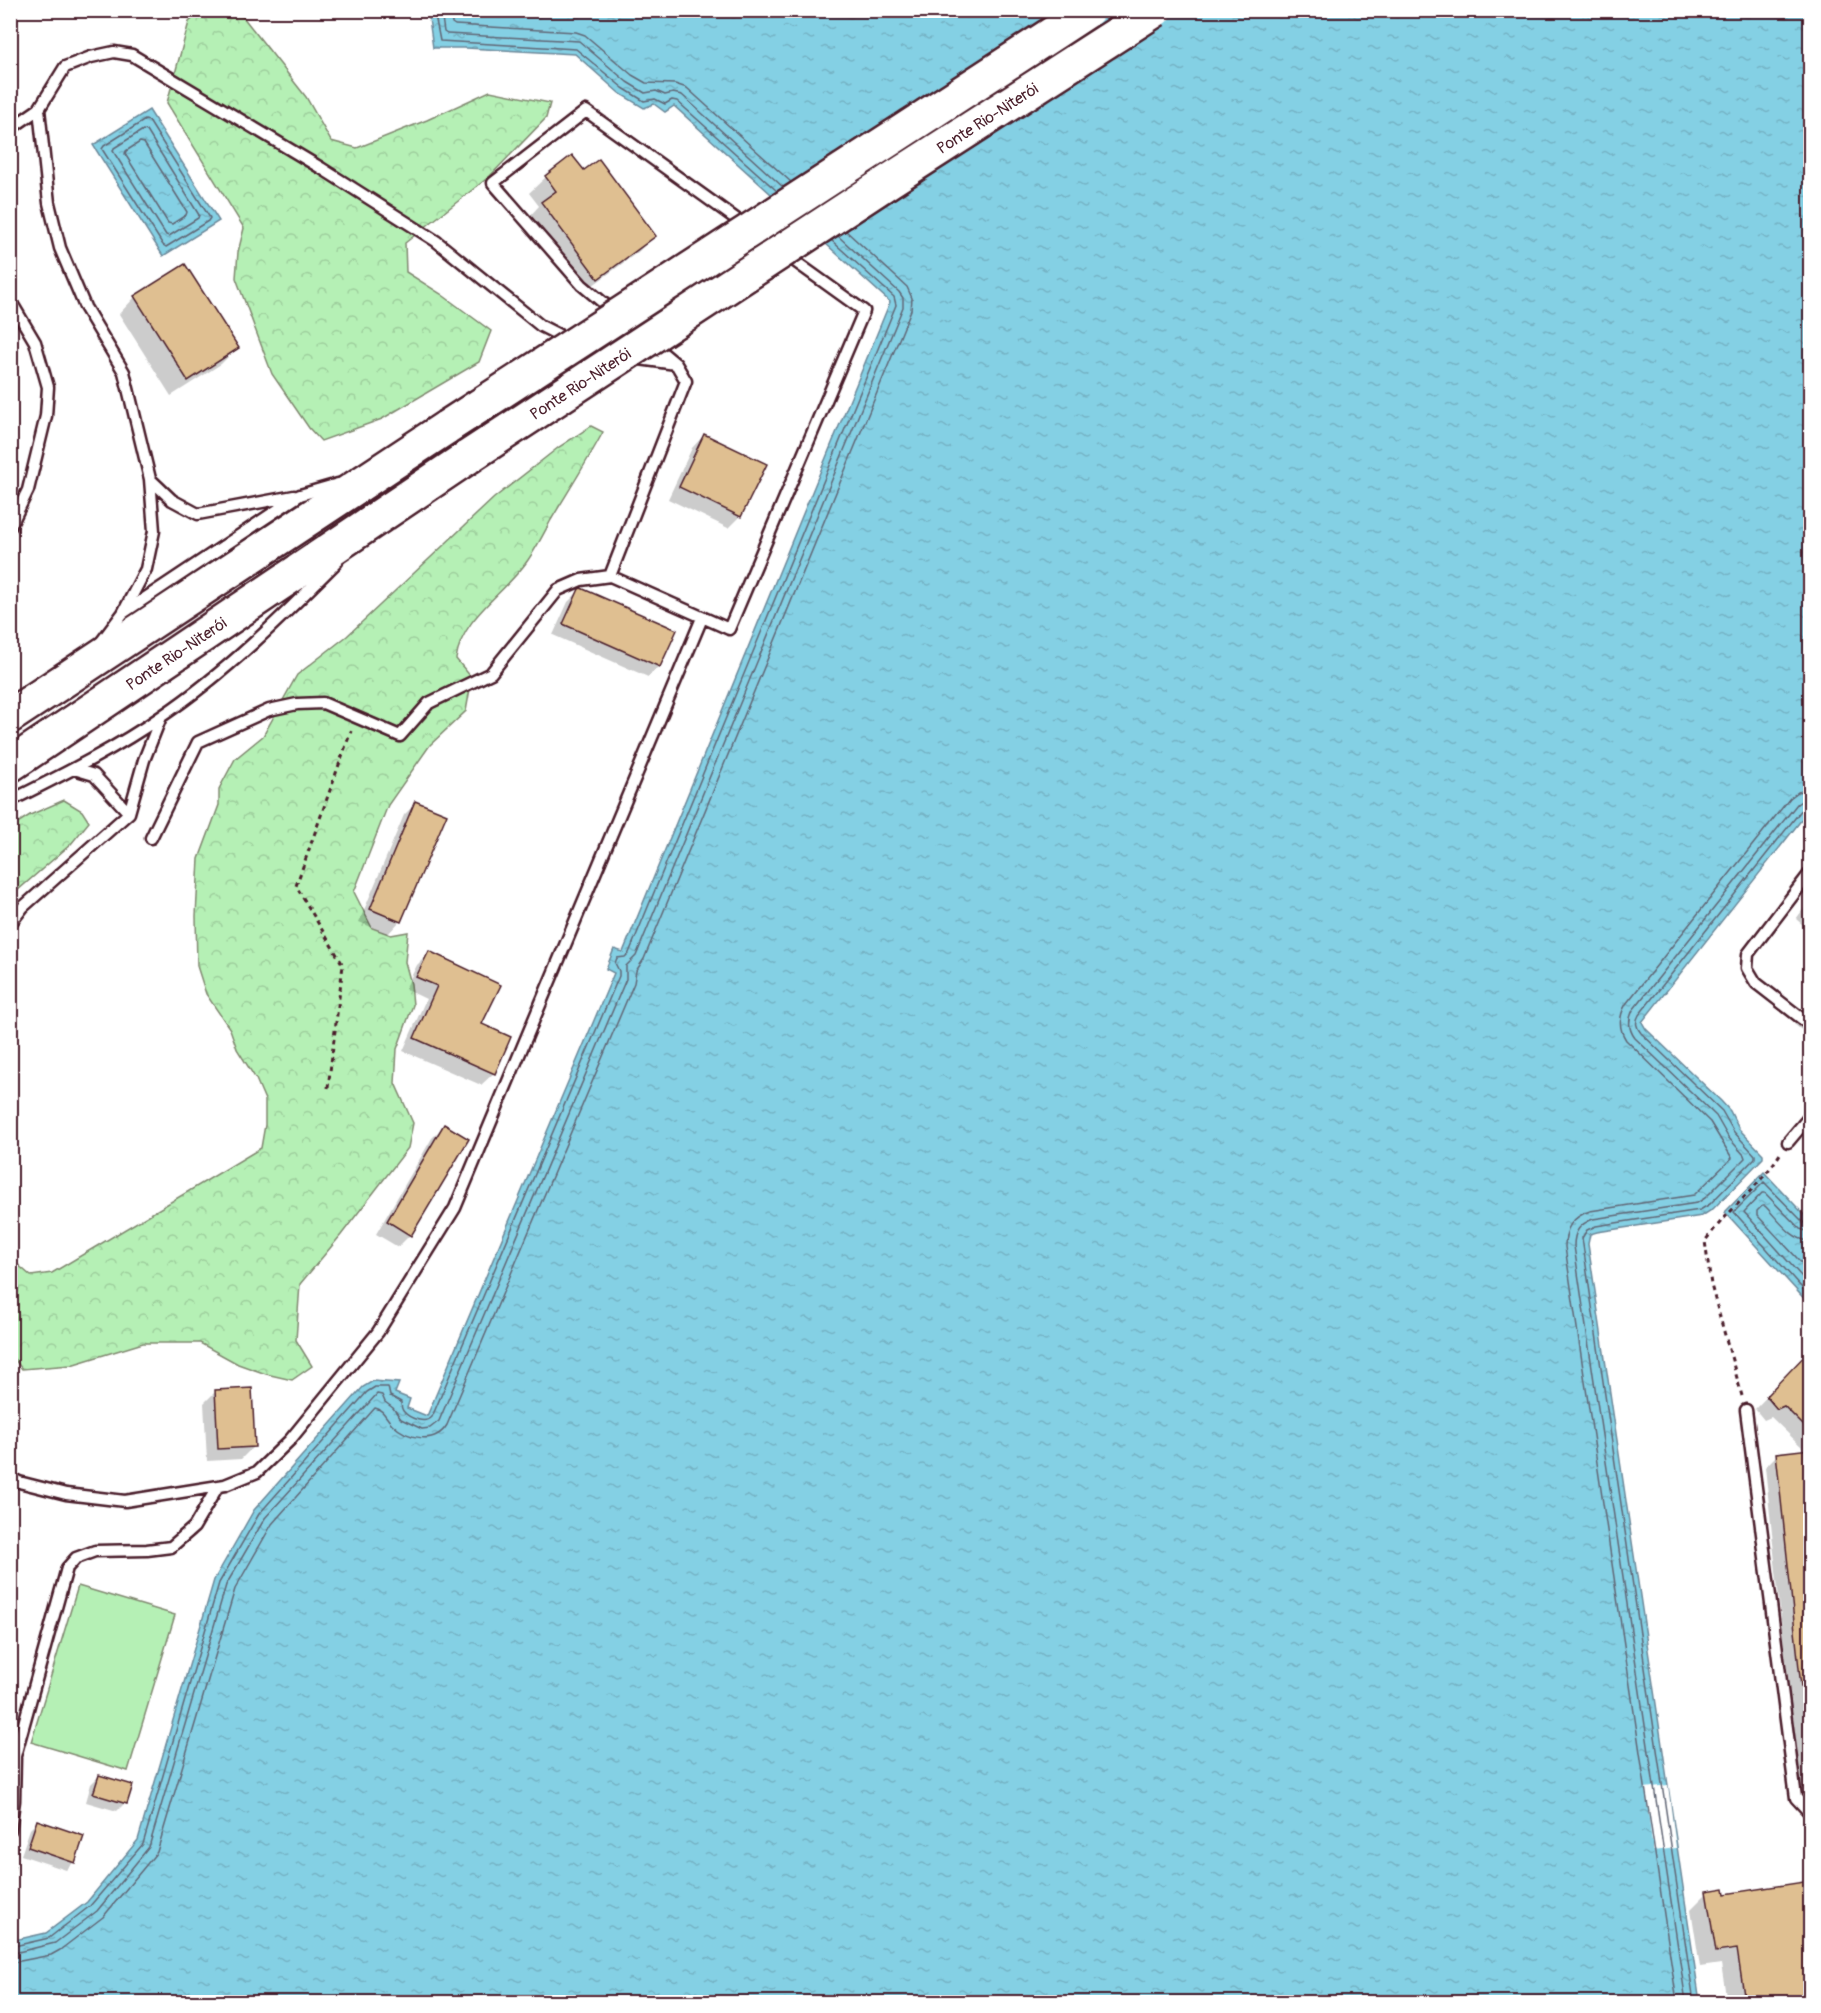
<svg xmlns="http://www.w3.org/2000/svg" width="1821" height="2013" font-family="Pangolin,sans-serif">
  <defs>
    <pattern id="forest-crowns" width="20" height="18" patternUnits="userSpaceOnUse" patternTransform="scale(1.5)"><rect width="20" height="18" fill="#b5f0b5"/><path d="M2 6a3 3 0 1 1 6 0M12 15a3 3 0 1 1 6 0" fill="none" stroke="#9dcd9c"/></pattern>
    <pattern id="water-ripples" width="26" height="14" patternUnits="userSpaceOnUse" patternTransform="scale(1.5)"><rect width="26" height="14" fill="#84d0e4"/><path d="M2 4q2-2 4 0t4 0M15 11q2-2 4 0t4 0" fill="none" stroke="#74b2c4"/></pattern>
  </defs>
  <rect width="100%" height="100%" fill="#fff"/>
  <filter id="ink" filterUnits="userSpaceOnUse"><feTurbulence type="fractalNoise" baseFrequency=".0167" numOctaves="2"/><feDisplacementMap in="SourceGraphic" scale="12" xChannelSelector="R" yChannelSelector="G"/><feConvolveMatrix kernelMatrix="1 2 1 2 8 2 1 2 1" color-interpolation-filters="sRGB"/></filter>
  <g filter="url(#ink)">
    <path fill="#b5f0b5" stroke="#808870" stroke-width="1.5" d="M78 1586 175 1615 128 1771 31 1742Z"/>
    <path fill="url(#forest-crowns)" stroke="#808870" stroke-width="1.5" d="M202 10 225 11 243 17 306 97 331 141 357 148 427 120 490 91 550 103 546 118 490 176 405 243 406 272 441 294 491 331 479 362 382 419 321 441 309 428 272 374 236 278 238 252 244 228 167 103 189 22Z
      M591 426 603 432C587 462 569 490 551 520 544 533 537 547 528 560 505 594 462 616 456 659L472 678 466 711 430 745 388 805 354 892 372 928 391 935 408 932 405 962 411 984 413 1005 397 1049 395 1083 413 1123 408 1148 341 1235 300 1284 296 1340 312 1366 292 1380 266 1374 238 1364 200 1343H143L71 1365 22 1369 11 1355 10 1258 31 1276 52 1273 261 1148 265 1125V1100L256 1079 237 1049 230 1029 206 994 197 966 196 916 199 859 219 805V789L235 759 263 736 297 675 347 636 494 498 559 447Z
      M64 800 82 811 89 822 71 844 11 896V827L30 815Z"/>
    <path fill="url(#water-ripples)" stroke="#6d899a" stroke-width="1.5" d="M428 11H1810V809L1642 1022 1646 1029 1721 1101 1730 1111 1739 1129 1763 1154V1158L1713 1209 1702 1216 1597 1232 1590 1234 1588 1244 1700 2002H11L10 1941 46 1933 87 1902 138 1840 214 1580 254 1510 363 1387 373 1381 399 1383 395 1393 410 1399 407 1408 427 1416 614 973 606 969 614 949 623 952 890 302 674 106 665 112 654 104 644 108 619 93 575 54 466 48H433Z
      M149 110 219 221 163 256 93 145Z
      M1764 1172 1810 1221V1305L1725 1212Z"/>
    <path fill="#fff" d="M1668 1785 1676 1848 1653 1851 1645 1788Z"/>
    <path fill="#0003" d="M583 172 654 236 638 252 581 294 526 220 539 206 529 193 546 177Z
      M135 297 237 348 221 364 171 396 119 314Z
      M704 435 740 516 728 528 668 499 692 448Z
      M579 591 659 666 648 677 553 635 568 602Z
      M416 803 400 921 388 934 359 922 404 815Z
      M1810 900V931L1796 919Z
      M429 953 480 1025 494 1073 481 1085 403 1051 426 999 405 989 417 965Z
      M1810 1003V1037L1794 1024Z
      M444 1126 410 1235 398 1247 376 1234 432 1138Z
      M1810 1352V1808L1801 1809 1765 1467 1777 1455 1806 1451 1771 1417 1764 1420 1755 1409Z
      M216 1391 253 1447 241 1459 207 1461 204 1403Z
      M99 1776 125 1803 117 1811 86 1802 91 1784Z
      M38 1821 74 1862 66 1870 21 1855 30 1829Z
      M10 1864 16 1865 10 1885Z
      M1810 1883V2002H1727L1721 1964 1700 1967 1691 1909 1707 1893 1724 1896Z"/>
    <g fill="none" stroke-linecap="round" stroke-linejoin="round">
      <path stroke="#616675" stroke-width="1.5" d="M434 10 440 41 576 49 623 88 644 101 655 99 665 104 672 100 677 101 777 191
        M441 10 444 32 447 34 579 41 627 82 645 93 656 91 665 95 673 93 682 95 783 187
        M450 10 452 23 455 25 576 32 585 35 632 75 646 83 675 84 687 88 791 182
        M145 120 149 121 210 218 208 221 166 247 163 245 102 149 104 146Z
        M143 130 147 131 199 215 198 218 169 236 166 235 113 151 114 148Z
        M140 142 144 143 187 212 186 215 172 224 168 223 125 154 126 151Z
        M1810 1225 1804 1223 1764 1182 1734 1212 1810 1297
        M1810 1232 1800 1229 1765 1193H1762L1744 1212 1810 1286
        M1810 1241C1791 1240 1778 1219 1765 1206H1762L1757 1211V1215L1810 1272
        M10 1947 49 1938 90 1906 143 1844 219 1583 259 1514 367 1392 375 1387H388L390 1396 401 1402C401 1406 401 1409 404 1412 410 1419 426 1424 432 1417L619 976V971L615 963 617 958 625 957 629 953 896 305 894 297 831 240
        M10 1954 55 1943 97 1911 149 1847 226 1585 265 1518 377 1394 382 1395 385 1402 393 1408 401 1419 422 1429 430 1428 439 1421 626 979V966L636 956 903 307V298L899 292 838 236
        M10 1963 51 1955 60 1950 103 1917 157 1852 235 1589 272 1524 375 1408C384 1410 385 1417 392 1424 407 1439 435 1445 447 1425L634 983 636 971 644 959 911 310 912 298 907 287 846 231
        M1677 2002 1565 1247C1565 1228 1572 1217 1590 1211L1694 1195 1732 1158 1710 1122 1626 1040C1618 1028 1619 1016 1626 1004L1790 798 1798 792 1810 789
        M1686 2002 1574 1246C1574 1231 1580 1224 1593 1219L1697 1203 1705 1198 1745 1158 1744 1155 1728 1137 1716 1116 1635 1038C1628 1029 1628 1020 1633 1010L1797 804 1804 799 1810 798
        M1694 2002 1582 1238 1587 1230 1596 1226 1700 1210 1710 1204 1755 1158V1155L1734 1132 1722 1111 1641 1033C1636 1027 1635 1022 1639 1015L1803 808 1810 806"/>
    </g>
    <path fill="#dfbf91" stroke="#4a1f2b" stroke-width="1.5" d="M572 155 584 170 599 159 656 236 598 279 541 202 556 191 545 176Z
      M185 264 239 348 188 381 134 296Z
      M704 434 767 464 741 517 679 487Z
      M581 588 677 630 660 667 563 624 579 589Z
      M415 801 447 814 401 922 370 909Z
      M429 951 501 985 482 1024 511 1037 495 1074 414 1038 437 986 416 977Z
      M444 1124 469 1139 411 1236 387 1221Z
      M1810 1350V1432L1784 1406 1777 1409 1766 1396Z
      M252 1388 255 1447 218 1449 215 1390Z
      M1810 1449V1686L1801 1687 1776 1453Z
      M99 1775 133 1785 127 1804 93 1794Z
      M37 1820 84 1836 75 1863 28 1847Z
      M1810 1881V2002H1745L1737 1949 1716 1952 1706 1891 1724 1888 1725 1894Z"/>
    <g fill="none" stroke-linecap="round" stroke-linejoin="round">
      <defs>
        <path id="service" d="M39 109 49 203 60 248 85 307 124 372 150 479 154 531 146 569 123 613
          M10 129 39 109 65 67 91 57 114 52 132 55 321 168 436 241 541 326 596 354 608 355
          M10 300 35 342 48 387 46 416 28 490 10 527
          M632 358 676 364
          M150 479 172 500 198 514 294 496
          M102 641 123 613 300 495 338 484
          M74 769 94 775 129 813
          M10 801C62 775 115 749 162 716 227 672 282 617 337 562
          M151 838 198 742 269 710 297 704 323 703 400 736 429 703 491 673 558 590 581 580 610 576 686 381 676 364 582 285 493 183 586 111 864 311 729 629 610 576
          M1810 873 1748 954 1747 968 1756 983 1810 1025
          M10 924 23 907 129 813 144 760 161 717
          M1788 1142 1810 1116
          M1746 1410 1796 1798 1810 1813
          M10 1477 19 1482 66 1494 125 1501 225 1485 257 1472 290 1440 378 1332 455 1208 702 618
          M10 1830 14 1801 15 1756 67 1568 76 1558 95 1551 147 1550 171 1547 194 1527 218 1486"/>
        <g id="motorway">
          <path d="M10 716 447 427"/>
          <path id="s1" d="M10 765 468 457"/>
        </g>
      </defs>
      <use href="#service" stroke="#4a1f2b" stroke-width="15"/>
      <use href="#motorway" stroke="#4a1f2b" stroke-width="38"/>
      <path stroke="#4a1f2b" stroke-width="3" stroke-dasharray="4.5 4.5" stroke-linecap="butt" d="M328 1088 343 965 296 886 351 731
        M1742 1396 1711 1285 1705 1241C1728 1210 1760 1186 1780 1154"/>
      <use href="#service" stroke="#fff" stroke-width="10"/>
      <use href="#motorway" stroke="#fff" stroke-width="33"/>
      <defs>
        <g id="motorway-bridge">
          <path d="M447 427 1089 10"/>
          <path id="s2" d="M468 457 889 181 1155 10"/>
        </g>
      </defs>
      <use href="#motorway-bridge" stroke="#4a1f2b" stroke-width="38" stroke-linecap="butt"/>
      <use href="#motorway-bridge" stroke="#fff" stroke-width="33"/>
    </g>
  </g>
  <g text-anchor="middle" stroke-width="5" stroke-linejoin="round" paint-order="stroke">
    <g font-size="16" fill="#4a1f2b" stroke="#fff">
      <text dy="6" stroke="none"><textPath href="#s2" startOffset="620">Ponte Rio-Niterói</textPath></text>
      <text dy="6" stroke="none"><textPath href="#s2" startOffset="134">Ponte Rio-Niterói</textPath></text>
      <text dy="6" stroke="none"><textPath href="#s1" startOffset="200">Ponte Rio-Niterói</textPath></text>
    </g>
  </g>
  <rect width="1821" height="2013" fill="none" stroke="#fff" stroke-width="36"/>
  <rect x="18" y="18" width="1785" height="1977" fill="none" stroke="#4a1f2b" stroke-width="2" filter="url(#ink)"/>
</svg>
